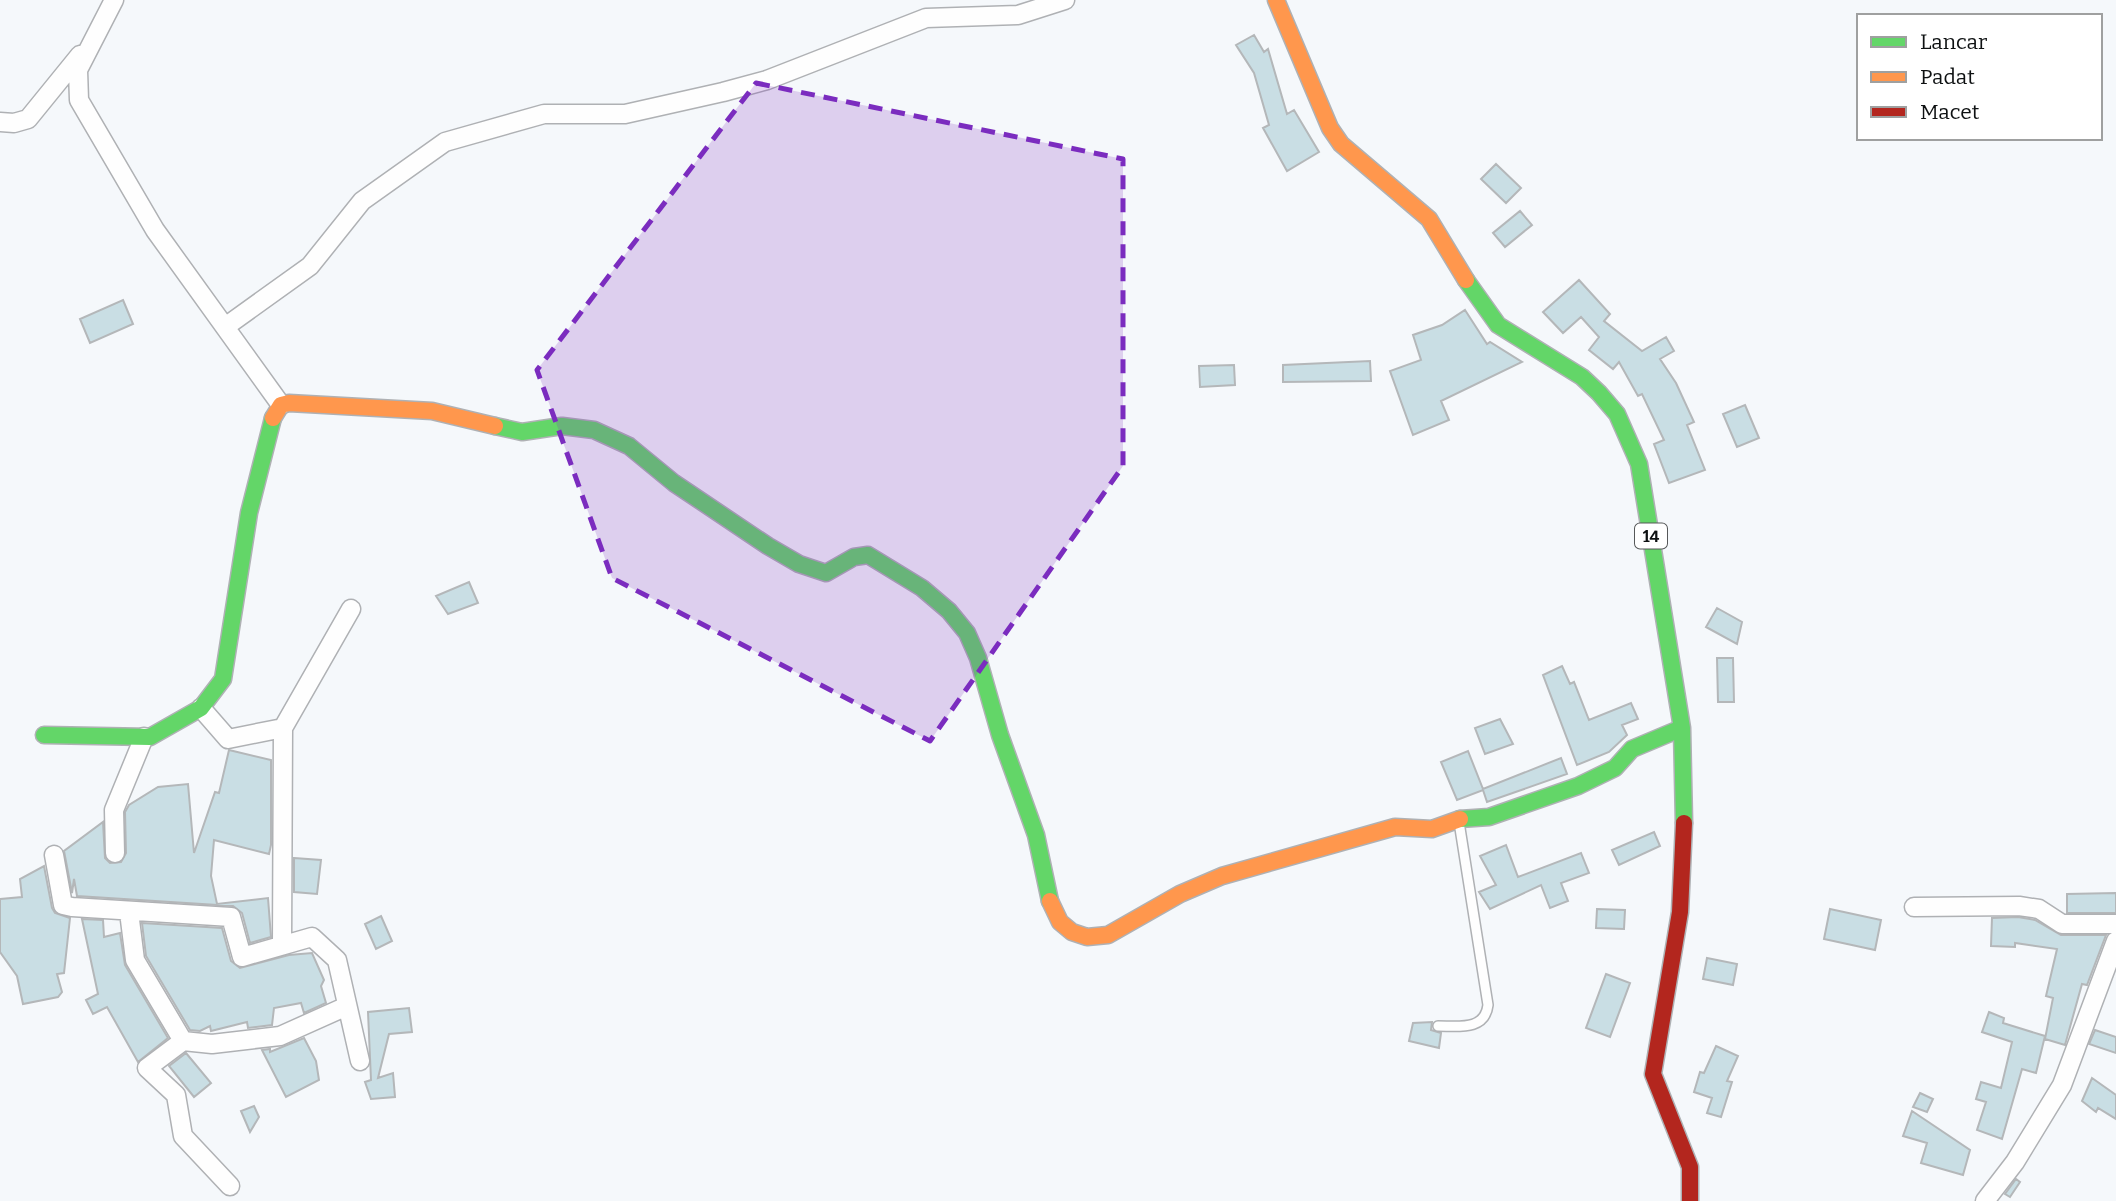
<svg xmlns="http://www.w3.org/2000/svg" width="2116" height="1201" font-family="Bitter,serif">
  <rect width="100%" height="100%" fill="#f5f8fb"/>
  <path fill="#c9dee4" stroke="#b4b7b9" stroke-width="2" d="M1254 35 1264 52 1268 49 1287 114 1294 110 1319 152 1287 171 1263 128 1269 125 1254 73 1236 45Z
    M1496 164 1521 188 1506 203 1481 179Z
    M1520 211 1532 225 1505 247 1493 233Z
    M1579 280 1610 314 1604 321 1642 351 1666 337 1674 351 1660 359 1676 383 1694 422 1687 425 1705 470 1669 483 1654 444 1664 440 1642 394 1638 396 1619 362 1613 369 1589 350 1599 337 1581 317 1563 333 1543 312Z
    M123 300 133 324 90 343 80 319Z
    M1465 310 1487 344 1490 342 1522 362 1441 401 1449 420 1413 435 1390 371 1421 360 1413 335 1442 325Z
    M1370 361 1371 381 1283 382V365Z
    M1234 365 1235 385 1200 387 1199 366Z
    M1745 405 1759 438 1737 447 1723 414Z
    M469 582 478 603 448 614 436 596Z
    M1717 608 1742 622 1737 644 1706 627Z
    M1717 658H1733L1734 702H1718Z
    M1562 666 1570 684 1574 682 1589 720 1631 703 1638 719 1622 725 1627 735 1609 752 1577 765 1543 675Z
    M1500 719 1513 744 1485 754 1475 728Z
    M229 750 271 760V845L269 854 214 840 211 876 217 904 268 898 271 937 250 943 242 913 233 906 77 896 74 879 72 893 64 851 103 822 105 858 110 863 121 862 126 853 125 812 129 805 158 787 188 784 194 853 215 792 219 793Z
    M1468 751 1483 789 1561 758 1567 774 1487 802 1483 790 1457 800 1441 762Z
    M1654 832 1660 846 1619 865 1612 850Z
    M1506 845 1518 877 1581 853 1589 873 1561 883 1568 901 1550 908 1541 885 1490 909 1479 892 1496 885 1480 856Z
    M294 858 321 860 317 894 294 892Z
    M44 866 52 908 55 913 70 918 64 973 57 974 62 992 58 997 23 1004 17 976 0 952V899L22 897 20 879Z
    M2116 893V913H2067V894Z
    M1597 909 1625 910 1624 929 1596 928Z
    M1830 909 1881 920 1875 950 1824 939Z
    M381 916 392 941 376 949 365 924Z
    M2018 917 2035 920 2061 935H2106L2087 985 2082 984 2065 1045 2045 1039 2053 998 2046 996 2057 949 2015 943V947L1991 946 1992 918Z
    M82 919 103 920 104 937 120 933 125 965 168 1038 138 1062 107 1007 93 1014 86 1000 98 994Z
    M142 923 222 928 231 961 240 968 289 955 312 953 324 980 321 986 326 1003 304 1013 301 1003 274 1008 272 1025 248 1028 247 1022 211 1031 210 1026 200 1031 190 1030 146 956Z
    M1707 958 1737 964 1733 985 1703 979Z
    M1606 974 1630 983 1610 1037 1586 1028Z
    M409 1008 412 1032 389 1034 378 1078 393 1073 395 1097 371 1099 365 1082 371 1080 368 1012Z
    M1989 1012 2004 1018 2003 1023 2045 1036 2036 1073 2022 1069 2002 1139 1977 1130 1986 1102 1976 1099 1981 1082 2001 1088 2012 1042 1982 1032Z
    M1432 1022 1431 1030 1441 1033 1439 1048 1409 1041 1413 1023Z
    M2095 1030 2116 1037V1053L2089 1044Z
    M304 1038 316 1061 319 1080 286 1097 262 1050 270 1049V1052Z
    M1716 1046 1738 1056 1727 1081 1732 1082 1721 1117 1707 1113 1712 1098 1694 1092 1700 1072 1704 1073Z
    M186 1053 211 1083 194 1097 169 1066Z
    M2092 1078 2116 1095V1119L2098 1108 2096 1112 2082 1101Z
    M1920 1093 1933 1099 1927 1112 1913 1107Z
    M254 1106 259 1117 250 1132 241 1111Z
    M1912 1111 1970 1150 1963 1175 1921 1163 1927 1143 1903 1136Z
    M2016 1179 2020 1182 2010 1197 2005 1194Z"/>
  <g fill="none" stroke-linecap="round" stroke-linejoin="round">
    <defs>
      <path id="lane" d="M1438 1026C1458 1026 1485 1031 1488 1005L1459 822"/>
      <path id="street" d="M114 0 78 70 79 100 155 230 281 405
        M0 122 14 123 28 119 80 55
        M225 327 310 266 362 201 445 142 544 114H625L723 92 767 80 926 18 1018 15 1065 0
        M201 708 228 739 283 728
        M115 853 114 810 144 737
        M54 855 63 905 72 907 231 917 242 957 312 937 337 960 360 1061
        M1914 907 2019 906 2039 909 2062 924H2116
        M129 912 135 960 183 1041
        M282 945 283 728 351 609
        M230 1186 183 1136 176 1095 147 1068 183 1041 212 1044 280 1036 347 1006
        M1985 1201 2015 1162 2062 1085 2116 941"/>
      <path id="fast" d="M1466 280 1498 325 1582 377 1599 393 1617 414 1639 464 1682 728 1684 823
        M495 426 522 432 562 426 594 430 629 446 674 483 768 546 799 564 826 573 854 557 868 555 922 588 949 611 967 633 978 658 1000 735 1036 835 1050 901
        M44 735 150 737 201 708 223 679 249 513 273 418
        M1460 819 1489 817 1578 786 1615 768 1632 749 1682 728"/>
      <path id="slow" d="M1276 0 1330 128 1341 144 1429 219 1466 280
        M273 418 281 405 289 403 432 411 495 426
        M1050 901 1060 922 1072 932 1087 937 1108 935 1180 894 1222 876 1395 827 1432 829 1460 819"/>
      <path id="jam" d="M1684 823 1680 912 1653 1074 1690 1167V1201"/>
    </defs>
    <use href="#lane" stroke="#afb1b4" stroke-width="12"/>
    <use href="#street" stroke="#afb1b4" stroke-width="21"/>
    <use href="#fast" stroke="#afb1b4" stroke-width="19"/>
    <use href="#slow" stroke="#afb1b4" stroke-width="19"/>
    <use href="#jam" stroke="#afb1b4" stroke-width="19"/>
    <use href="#lane" stroke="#fefefe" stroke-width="9"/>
    <use href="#street" stroke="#fefefe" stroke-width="18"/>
    <use href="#fast" stroke="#63d668" stroke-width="16"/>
    <use href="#slow" stroke="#ff974d" stroke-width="16"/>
    <use href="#jam" stroke="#b3261e" stroke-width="16"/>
  </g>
  <path fill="#7b2cbf" fill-opacity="0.2" stroke="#7b2cbf" stroke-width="5" stroke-dasharray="14 9" stroke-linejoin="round" d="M756 83 1123 159V466L930 741 612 578 537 370Z"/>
  <g text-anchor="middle" stroke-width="7" stroke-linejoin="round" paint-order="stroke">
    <rect fill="#fff" stroke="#565859" stroke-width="2" x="1635" y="523.5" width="32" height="25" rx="5"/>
    <g font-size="16" font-weight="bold" fill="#0e1112">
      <text x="1651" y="542">14</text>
    </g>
  </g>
  <rect x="1857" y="14" width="245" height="126" fill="#ffffff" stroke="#9fa0a0" stroke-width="2"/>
  <rect x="1871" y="37" width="35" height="10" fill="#63d668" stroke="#9fa0a0" stroke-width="2"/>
  <text x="1920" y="49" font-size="21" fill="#0e1112">Lancar</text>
  <rect x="1871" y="72" width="35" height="10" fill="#ff974d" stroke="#9fa0a0" stroke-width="2"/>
  <text x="1920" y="84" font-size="21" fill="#0e1112">Padat</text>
  <rect x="1871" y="107" width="35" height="10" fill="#b3261e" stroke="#9fa0a0" stroke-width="2"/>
  <text x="1920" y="119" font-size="21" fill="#0e1112">Macet</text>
</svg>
